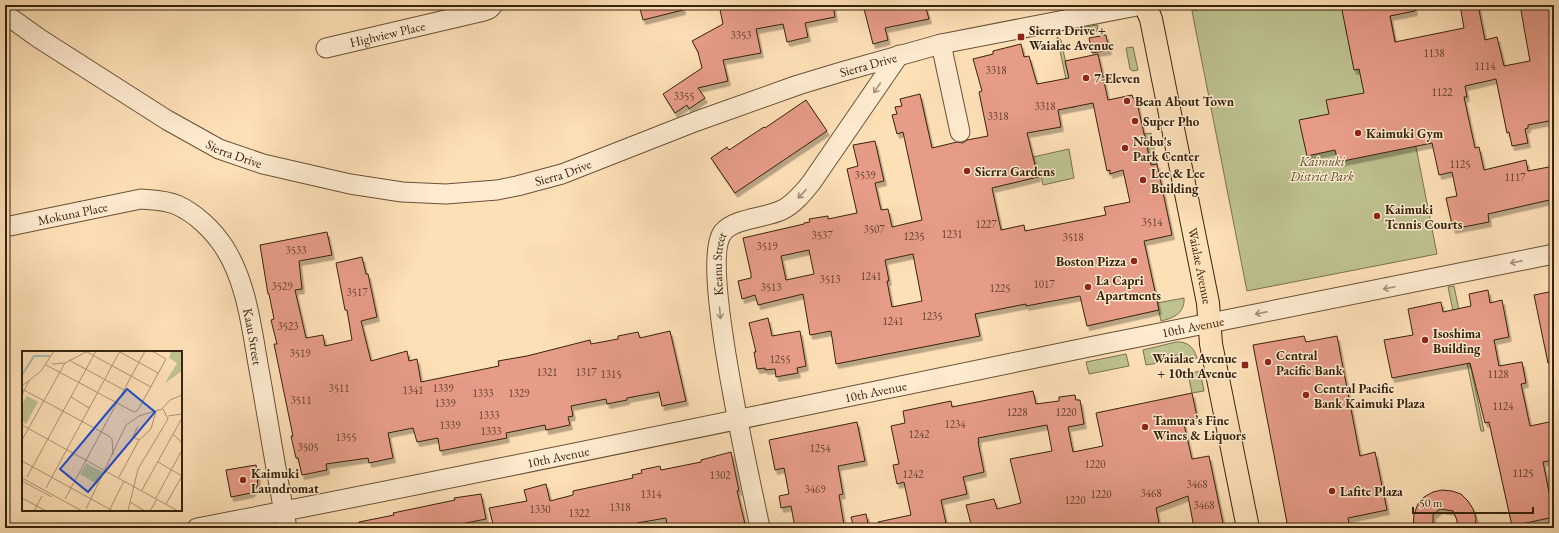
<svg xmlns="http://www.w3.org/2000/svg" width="1559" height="533" font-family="'EB Garamond',serif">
  <defs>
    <filter id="shadow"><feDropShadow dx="2.5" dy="4.5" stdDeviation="0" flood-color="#0004"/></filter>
  </defs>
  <rect width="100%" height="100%" fill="#fee0b7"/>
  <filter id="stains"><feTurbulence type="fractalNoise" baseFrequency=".005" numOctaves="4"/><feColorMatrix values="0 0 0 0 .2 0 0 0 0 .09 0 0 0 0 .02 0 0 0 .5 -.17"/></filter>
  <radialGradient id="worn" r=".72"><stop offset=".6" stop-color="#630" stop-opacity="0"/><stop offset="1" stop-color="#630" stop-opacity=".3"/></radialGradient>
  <path fill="#bec28f" stroke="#7a724e" d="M1223 5H1388L1437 254 1247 291 1192 11Z
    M1098 25 1097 31 1079 36 1076 35 1072 29Z
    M1057 37 1061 40 1075 107H1072Z
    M1133 47 1138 70 1133 71 1130 69 1126 48Z
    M1151 133 1157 164 1147 166 1144 134Z
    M1069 149 1074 178 1043 185 1041 176 1038 177 1033 157Z
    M1454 286 1484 431H1481L1467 363 1457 330 1448 287Z
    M1184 298C1185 313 1174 318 1161 321L1157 303Z
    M1176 342C1188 341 1194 348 1197 358L1184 361 1182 354 1164 358 1165 362 1146 365 1143 350Z
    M1126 354 1129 366 1089 374 1086 362Z
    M1200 371 1204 391 1192 393 1188 374Z"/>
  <path fill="#e79c88" stroke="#37230c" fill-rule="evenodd" filter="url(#shadow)" d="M639 5H682L683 10 643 20Z
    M719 5H833L835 17 805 23 808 37 787 42 783 24 756 29 761 53 723 60 728 81 698 88 705 98 689 109 687 105 675 113 663 94 702 68 698 52 692 41 723 24Z
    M863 5H925L929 19 885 28 888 40 873 44Z
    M1341 5H1414L1415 11 1390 16 1395 42 1464 28 1460 5H1478L1485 40 1497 37 1504 66 1530 61 1520 5H1554V29L1549 30 1554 55V120L1528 125V128L1525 129 1528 143 1512 146 1509 132 1507 133 1496 79 1465 86 1467 97H1464L1475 148 1479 147 1484 170 1526 160 1528 171 1554 166V199L1488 214 1489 222 1453 229 1446 198 1457 196 1452 172 1439 175 1432 143 1338 162 1335 150 1307 156 1299 120 1329 114 1326 100 1364 93 1359 69 1354 70Z
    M1106 35 1109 50 1092 53 1089 38Z
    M1021 44 1024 57 1029 56 1037 84 1069 78 1065 61 1098 54 1108 100 1132 95 1133 98H1136L1151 165 1157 164 1172 235 1144 241 1159 310 1087 326 1080 296 1026 306V304L975 314 980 336 836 364 831 331 810 335 803 294 758 305 755 295 742 299 738 281 751 278V274L743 238 804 224V223L810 222 809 219 828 216V219L857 213 847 169 858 166 853 145 875 141 884 181 875 183 881 210 888 209 892 227 922 220 903 132 897 134 892 115 897 114 895 107 902 106 900 99 920 94 932 148 957 142 963 143 967 140 988 136 979 92 982 91 973 59 993 54V51ZM1093 103 1107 171 1110 170V174L1123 170 1130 202 1104 207 1106 215 1025 231 1024 225 1001 230 992 188 1038 177 1027 133 1061 127 1058 110ZM809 250 814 274 786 280 781 256ZM913 254 922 301 892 307 887 281H889L885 260Z
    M806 100 827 131 735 193 711 158 727 147 729 150 764 127 765 128Z
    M327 232 332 255 299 261 302 289 295 290 306 338 323 335 325 346 352 340 347 310H345L336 263 362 257 366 274H368L377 317 361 321 371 361 407 351 409 361 417 359 421 382 499 366 498 361 527 356 590 340 591 344 618 339V336L638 332 640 338 670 331 686 401 662 406 659 392 627 398V400L607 404 606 399 571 406 573 416 568 417 570 425 546 430 545 425 506 433 507 438 440 451 438 438 417 442 413 428 388 433 393 458 369 463 368 458 326 464 327 470 302 475 298 458H296L291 436H293L274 344H277L271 320 274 319 269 294H268L260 245Z
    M1488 290 1490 303 1502 300 1509 337 1494 340 1499 366 1522 362 1526 383 1521 384 1530 426 1554 421V460L1543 462 1554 517 1512 526 1489 422 1485 423 1470 363 1392 378 1384 340 1413 335 1408 309 1441 302 1443 312 1471 306 1469 294Z
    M1554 291V363H1548L1534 295Z
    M768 318 772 336 800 331 806 366 797 368 798 373 776 377 775 369 765 370V368L757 369 754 352H756L749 323Z
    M1304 336 1306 342 1337 336 1360 456 1375 452 1387 510 1348 518 1350 528H1288L1253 345Z
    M1033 391 1036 404 1059 401V397L1075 395 1076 400H1080L1084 424 1068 427 1073 452 1103 446 1096 413 1192 393 1197 417 1183 420 1192 459 1209 456 1224 528H1194L1188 496 1156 508 1160 528H972L966 505 994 499 997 509 1021 503 1010 459 1052 451 1047 425 978 438 979 442H978L984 472 963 477 967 494 941 500 947 528H879L878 522 911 515 904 482 897 484 893 465 899 464 891 426 905 423 903 411 951 401 952 407Z
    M857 422 865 461 838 466 843 494 839 495 844 525 828 528H818V526L795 528 791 506 781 508 779 496 789 494 784 468 775 470 769 440Z
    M731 452 739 491H737L746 528H667L666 518 637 523V526L627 528H494L489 508 527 501 524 490 546 484 550 501 573 495V491L633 478 632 475 642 473 641 470 660 466 661 470 701 462V460Z
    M256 465 258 477 257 486 254 490 251 493 231 497 226 470Z
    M1442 490 1452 491 1461 494 1468 501 1473 509 1476 518 1475 528H1457V520L1453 511 1440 509 1433 515V528H1413L1414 514 1418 504 1424 497 1433 492Z
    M481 494 486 519 441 528H359V522L394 515 393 513 455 500 454 498Z
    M866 514 869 528H854L851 517Z"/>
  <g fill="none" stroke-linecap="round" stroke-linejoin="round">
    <defs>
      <g id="minor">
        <path id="s1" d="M5 14 40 39 167 120 219 149 263 164 350 184 402 192 446 194 497 190 517 186 562 174 697 121 798 85 841 72 941 44 1142 5"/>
        <path d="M941 44 960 132"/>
        <path id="s2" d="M326 48 484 11 489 9 493 5"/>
        <path id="s3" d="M5 227 141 199C153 200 166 200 177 205 195 213 213 230 224 247 248 284 252 333 260 375 269 426 277 477 287 528"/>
        <path id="s4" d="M197 528C500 470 802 406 1104 344 1254 314 1404 285 1554 254"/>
        <path id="s5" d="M760 528C751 482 699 262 723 232 735 218 766 218 782 210 794 204 803 193 811 183L899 55"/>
      </g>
      <g id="major">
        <path id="s6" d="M1145 5 1151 19 1208 303 1211 344 1248 528"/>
      </g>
    </defs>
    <use href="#minor" stroke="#695237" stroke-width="21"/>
    <use href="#major" stroke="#37230c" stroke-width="24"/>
    <use href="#minor" stroke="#feebd0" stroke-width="19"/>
    <use href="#major" stroke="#fee0b7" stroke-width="22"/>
  </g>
  <defs><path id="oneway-shaft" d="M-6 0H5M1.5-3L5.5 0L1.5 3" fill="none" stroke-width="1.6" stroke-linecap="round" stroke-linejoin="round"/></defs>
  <g stroke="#a49178">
    <use href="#oneway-shaft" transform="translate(877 88) rotate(124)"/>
    <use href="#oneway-shaft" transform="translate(802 194) rotate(133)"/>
    <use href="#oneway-shaft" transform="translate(1516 262) rotate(169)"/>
    <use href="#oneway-shaft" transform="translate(1389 288) rotate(168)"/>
    <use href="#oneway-shaft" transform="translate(720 313) rotate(85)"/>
    <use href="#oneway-shaft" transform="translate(1261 313) rotate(169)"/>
  </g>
  <g fill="#8f2418" stroke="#feebd0" stroke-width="1.5">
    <rect x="1017" y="33" width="8" height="8" rx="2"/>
    <circle cx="1086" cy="78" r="4"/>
    <circle cx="1127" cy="101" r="4"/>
    <circle cx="1135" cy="121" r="4"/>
    <circle cx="1358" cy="133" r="4"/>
    <circle cx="1125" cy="148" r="4"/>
    <circle cx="967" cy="171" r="4"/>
    <circle cx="1143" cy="180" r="4"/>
    <circle cx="1377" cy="216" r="4"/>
    <circle cx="1134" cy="261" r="4"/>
    <circle cx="1088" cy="287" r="4"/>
    <circle cx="1425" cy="340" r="4"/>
    <circle cx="1268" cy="362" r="4"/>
    <rect x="1241" y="361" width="8" height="8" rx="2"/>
    <circle cx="1306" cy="395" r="4"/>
    <circle cx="1145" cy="427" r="4"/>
    <circle cx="243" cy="480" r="4"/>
    <circle cx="1332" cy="491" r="4"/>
  </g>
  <g text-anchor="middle" stroke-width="3" stroke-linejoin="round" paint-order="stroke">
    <g font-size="11" fill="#63412b">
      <text x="741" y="39">3353</text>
      <text x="1434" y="57">1138</text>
      <text x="1485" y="70">1114</text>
      <text x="996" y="74">3318</text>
      <text x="1442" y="96">1122</text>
      <text x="684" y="100">3355</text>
      <text x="1045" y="110">3318</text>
      <text x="998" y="120">3318</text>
      <text x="1460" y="168">1125</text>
      <text x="865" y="179">3539</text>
      <text x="1515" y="181">1117</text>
      <text x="1152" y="226">3514</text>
      <text x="986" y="228">1227</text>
      <text x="874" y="233">3507</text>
      <text x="952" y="238">1231</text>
      <text x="822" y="239">3537</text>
      <text x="914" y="240">1235</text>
      <text x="1073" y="241">3518</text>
      <text x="767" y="250">3519</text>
      <text x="296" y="254">3533</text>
      <text x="871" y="280">1241</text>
      <text x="830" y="283">3513</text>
      <text x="1044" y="288">1017</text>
      <text x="282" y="290">3529</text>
      <text x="771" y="291">3513</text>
      <text x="1000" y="292">1225</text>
      <text x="357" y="296">3517</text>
      <text x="932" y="320">1235</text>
      <text x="893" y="325">1241</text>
      <text x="288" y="330">3523</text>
      <text x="300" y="357">3519</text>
      <text x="780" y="363">1255</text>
      <text x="547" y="376">1321</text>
      <text x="586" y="376">1317</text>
      <text x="611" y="378">1315</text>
      <text x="1498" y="378">1128</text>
      <text x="339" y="392">3511</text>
      <text x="443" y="392">1339</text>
      <text x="413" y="394">1341</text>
      <text x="483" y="397">1333</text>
      <text x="519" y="397">1329</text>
      <text x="301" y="404">3511</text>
      <text x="445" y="407">1339</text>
      <text x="1503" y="410">1124</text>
      <text x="1017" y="416">1228</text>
      <text x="1066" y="416">1220</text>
      <text x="489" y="419">1333</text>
      <text x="955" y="428">1234</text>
      <text x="450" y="429">1339</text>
      <text x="491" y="435">1333</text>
      <text x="919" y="438">1242</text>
      <text x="346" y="441">1355</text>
      <text x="308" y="451">3505</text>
      <text x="820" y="452">1254</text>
      <text x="1095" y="468">1220</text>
      <text x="1523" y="477">1125</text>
      <text x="913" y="478">1242</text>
      <text x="720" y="479">1302</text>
      <text x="1197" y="488">3468</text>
      <text x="815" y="493">3469</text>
      <text x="1151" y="497">3468</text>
      <text x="651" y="498">1314</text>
      <text x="1101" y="498">1220</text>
      <text x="1075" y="504">1220</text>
      <text x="1204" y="509">3468</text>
      <text x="620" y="511">1318</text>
      <text x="540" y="513">1330</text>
      <text x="579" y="517">1322</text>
    </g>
    <g font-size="13" font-weight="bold" fill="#37230c" stroke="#feebd0" text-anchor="start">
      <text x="1029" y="35">Sierra Drive +<tspan x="1029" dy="15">Waialae Avenue</tspan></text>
      <text x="1094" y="83">7-Eleven</text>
      <text x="1135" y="106">Bean About Town</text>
      <text x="1143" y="126">Super Pho</text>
      <text x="1366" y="138">Kaimuki Gym</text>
      <text x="1133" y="146">Nobu's<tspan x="1133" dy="15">Park Center</tspan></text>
      <text x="975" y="176">Sierra Gardens</text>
      <text x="1151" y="178">Lee &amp; Lee<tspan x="1151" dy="15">Building</tspan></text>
      <text x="1385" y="214">Kaimuki<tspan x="1385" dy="15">Tennis Courts</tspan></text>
      <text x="1126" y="266" text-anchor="end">Boston Pizza</text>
      <text x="1096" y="285">La Capri<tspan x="1096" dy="15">Apartments</tspan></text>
      <text x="1433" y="338">Isoshima<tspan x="1433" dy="15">Building</tspan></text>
      <text x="1276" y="360">Central<tspan x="1276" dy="15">Pacific Bank</tspan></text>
      <text x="1237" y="363" text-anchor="end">Waialae Avenue<tspan x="1237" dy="15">+ 10th Avenue</tspan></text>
      <text x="1314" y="393">Central Pacific<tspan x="1314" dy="15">Bank Kaimuki Plaza</tspan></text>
      <text x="1153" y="425">Tamura’s Fine<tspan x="1153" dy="15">Wines &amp; Liquors</tspan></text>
      <text x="251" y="478">Kaimuki<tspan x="251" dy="15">Laundromat</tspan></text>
      <text x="1340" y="496">Lafite Plaza</text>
    </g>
    <g font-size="13" fill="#37230c" stroke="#feebd0">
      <text dy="5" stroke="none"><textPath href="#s2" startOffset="63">Highview Place</textPath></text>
      <text dy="5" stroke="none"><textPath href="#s1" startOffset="929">Sierra Drive</textPath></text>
      <text dy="5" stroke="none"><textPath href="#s1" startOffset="269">Sierra Drive</textPath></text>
      <text dy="5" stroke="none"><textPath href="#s1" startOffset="605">Sierra Drive</textPath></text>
      <text dy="5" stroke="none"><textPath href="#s3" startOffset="69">Mokuna Place</textPath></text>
      <text dy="5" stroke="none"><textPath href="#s5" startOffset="268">Keanu Street</textPath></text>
      <text dy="5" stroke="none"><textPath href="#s6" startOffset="267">Waialae Avenue</textPath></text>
      <text dy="5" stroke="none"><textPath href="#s4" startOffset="1016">10th Avenue</textPath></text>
      <text dy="5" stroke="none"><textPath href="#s3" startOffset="334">Kaau Street</textPath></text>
      <text dy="5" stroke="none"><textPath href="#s4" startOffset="692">10th Avenue</textPath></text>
      <text dy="5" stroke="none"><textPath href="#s4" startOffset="368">10th Avenue</textPath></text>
    </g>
    <g font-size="13" font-style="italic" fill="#594b2d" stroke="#feebd0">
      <text x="1322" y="166">Kaimuki<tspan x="1322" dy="15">District Park</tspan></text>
    </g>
  </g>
  <g transform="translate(22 351)">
    <rect width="160" height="160" fill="#fee0b7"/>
    <path d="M149 0H160V20L143 32 155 12 147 7ZM5 45 16 51 4 73 0 70V53L3 48 13 52 3 48ZM64 112 81 121 75 133 58 123Z" fill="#bec28f"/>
    <path fill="none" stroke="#a2bbb5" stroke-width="2" d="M0 24 12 5H28"/>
    <path fill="none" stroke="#ae9473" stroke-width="1" d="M65 1 129 36M98 1 136 22M47 9 102 39M30 13 43 12M24 14 112 61 116 59 144 8 130 0M0 35 19 20 32 0M0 38 87 85 90 88 91 104M0 44 7 30M49 46 67 57M146 65 160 63M0 74 156 160M116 75 111 86 117 89M151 83 160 92M0 89 43 12 66 0M0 110 91 160M136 111 160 125 144 153M5 126 74 0M97 126 117 89 129 78 134 60M0 127 60 160M0 130 30 146M24 137 98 0M120 139 160 67M0 147 24 160M134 147 160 99M43 148 123 0M108 151 123 160M64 158 104 74 117 65 140 58 148 49 160 44M12 160 20 145M87 160 102 130M106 160 116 118 146 68 141 58M128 160 135 148"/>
    <path fill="#1d4ed8" fill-opacity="0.15" stroke="#1d4ed8" stroke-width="2" d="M105 38 133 61 66 141 38 118Z"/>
    <rect width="160" height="160" fill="none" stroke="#37230c" stroke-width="2"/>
  </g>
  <rect width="1559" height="533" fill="none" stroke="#fee0b7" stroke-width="20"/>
  <rect x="6" y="6" width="1547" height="521" fill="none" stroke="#37230c" stroke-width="2"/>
  <rect x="10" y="10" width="1539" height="513" fill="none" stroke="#37230c"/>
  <path d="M1413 507v6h120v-6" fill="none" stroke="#37230c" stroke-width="2"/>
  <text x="1419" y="507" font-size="12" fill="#37230c" stroke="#feebd0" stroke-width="3" paint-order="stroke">50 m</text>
  <rect width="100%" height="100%" filter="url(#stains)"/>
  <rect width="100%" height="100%" fill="url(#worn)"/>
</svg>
